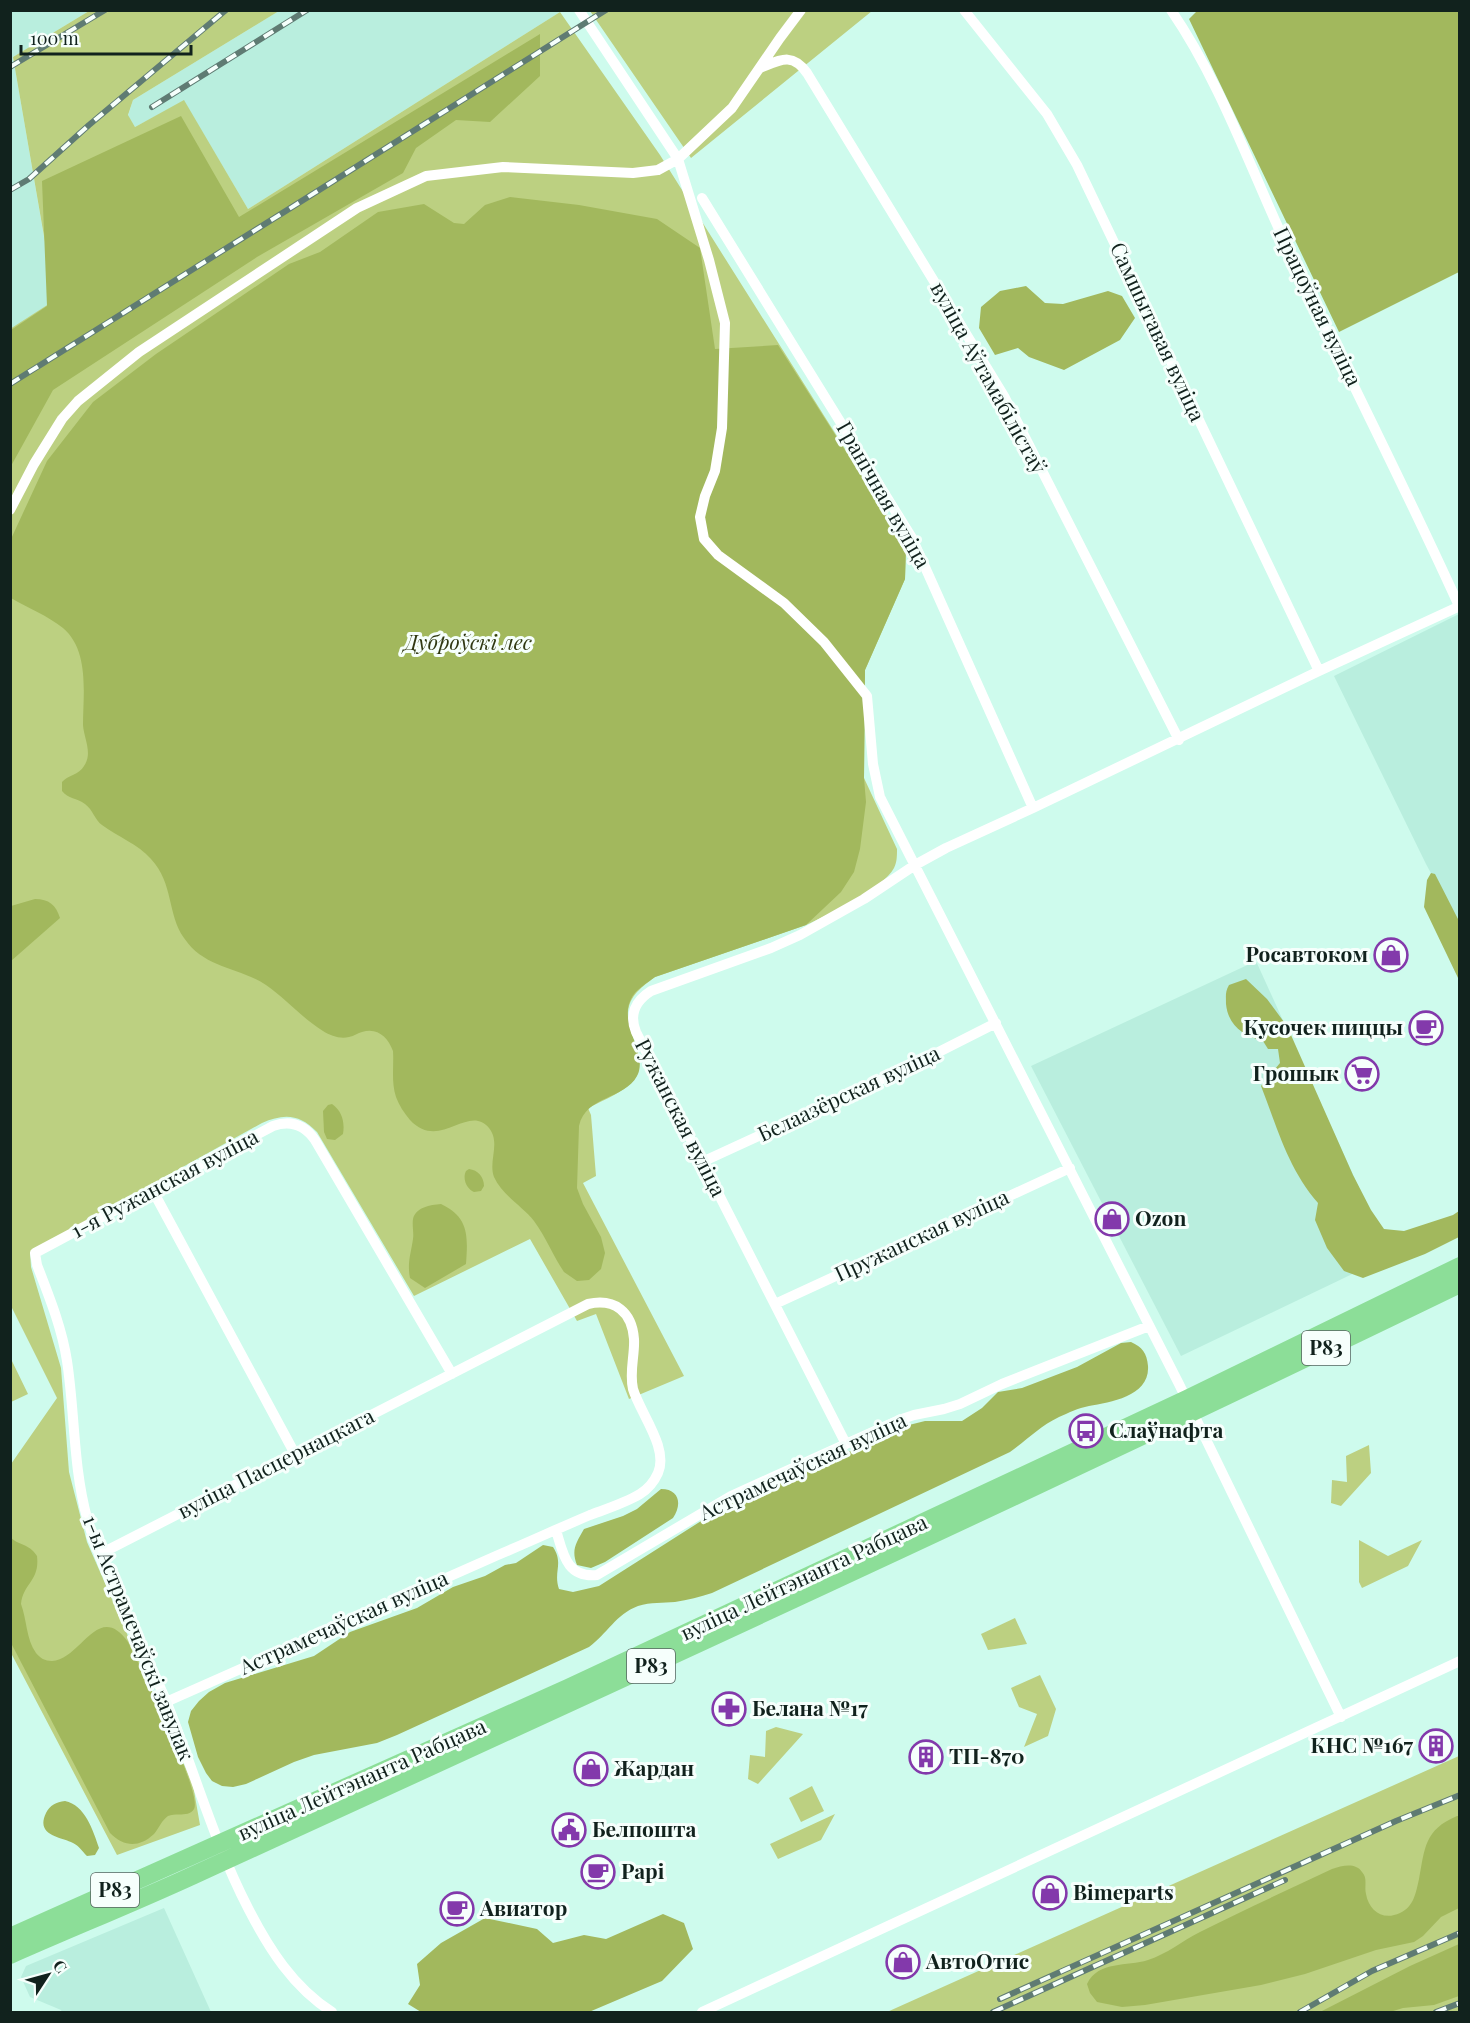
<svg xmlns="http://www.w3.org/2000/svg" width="1470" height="2023" font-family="'Playfair Display',serif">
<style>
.built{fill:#b9eede}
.green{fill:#bcd081}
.forest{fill:#a2b85d}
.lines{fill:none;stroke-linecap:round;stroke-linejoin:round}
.street{stroke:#fff;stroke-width:10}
.highway{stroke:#8cde98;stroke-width:18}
.rail-casing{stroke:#5f7b73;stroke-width:6}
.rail{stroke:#f6fffc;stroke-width:4;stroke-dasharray:11;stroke-linecap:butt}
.labels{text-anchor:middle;stroke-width:6;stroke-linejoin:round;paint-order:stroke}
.shield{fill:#f6fffc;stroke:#566460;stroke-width:1.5}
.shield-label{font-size:20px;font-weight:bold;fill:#11221d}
.street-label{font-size:21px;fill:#11221d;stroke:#f6fffc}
.park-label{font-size:21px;font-style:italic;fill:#303812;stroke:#f6fffc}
.poi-label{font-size:21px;font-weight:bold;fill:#11221d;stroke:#f6fffc;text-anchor:start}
</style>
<rect width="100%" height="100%" fill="#cefbed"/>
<path class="built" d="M559,10L560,12L248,209L184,101L135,127L128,116L133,100L279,11Z
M11,11H89L13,57L55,301L11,329Z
M1459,614V925L1426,864L1334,676Z
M1256,961L1390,1256L1181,1356L1031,1066Z
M164,1908L211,2012H62L61,2010L30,1997L21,1977L26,1966Z"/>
<path class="green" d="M89,11H279L133,100L128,115L135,127L184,100L248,209L560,12L660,155L906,546L905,579L865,670L864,778L897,849C897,856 897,862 894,868C883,889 828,915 806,925L655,977C634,992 623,1003 630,1030C632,1039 637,1048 638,1057C639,1063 640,1070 637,1075C631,1089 602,1101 588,1108L591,1115L596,1176L583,1183L684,1376L629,1399L596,1314L577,1321L530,1239L414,1296L317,1132C300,1114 284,1113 262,1123L30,1252L31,1267L61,1368L69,1472L87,1542L193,1785L200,1825L117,1855L11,1653V1464L57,1398L11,1306L10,329L55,300L13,57Z
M590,11H872L691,158Z
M11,1359L28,1394L11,1402H10Z
M1369,1445L1371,1473L1341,1506L1331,1503L1332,1480L1347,1482L1346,1456Z
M1359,1540L1388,1556L1422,1540L1408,1566L1362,1588L1359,1582Z
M1015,1618L1027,1644L988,1650L981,1634Z
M1040,1675L1056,1709L1048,1736L1024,1747L1037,1714L1019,1707L1011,1688Z
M776,1727L803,1734L758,1784L748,1779L750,1755L765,1757L766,1731Z
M1459,1756V2012H887Z
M812,1786L824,1811L801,1822L789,1798Z
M835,1814L821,1840L778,1859L770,1844Z"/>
<path class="forest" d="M1197,11H1459V272L1339,332L1189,19Z
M540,34V76L490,122L456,120L416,148L403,173L257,257L53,390L11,466V330L47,306L42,181L181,116L239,217Z
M510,197L579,205L657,219L700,248L715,349L778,345L906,546L905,579L865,670L864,778L866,802L860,849L854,872L841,892L806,925L655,977C647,983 635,990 631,999C618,1024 649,1054 637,1076C624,1100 586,1095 579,1126L577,1188L583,1204L601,1237L605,1253L601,1269L589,1280L577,1281L564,1272C553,1256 546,1237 534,1221C522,1206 502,1195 494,1177C488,1161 501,1143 489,1128C468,1103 440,1152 410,1120C404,1113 399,1105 396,1097C391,1082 394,1066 393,1051C388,1037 377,1027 362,1032C358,1033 354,1036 349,1037C340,1039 331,1036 323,1031C302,1018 286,999 266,985C237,966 205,969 184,938C167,914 174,884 151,859C138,844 118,837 102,825C95,820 93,810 85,804C77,798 68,799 62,791V782C68,775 79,775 84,766C93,753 84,739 83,725C83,695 90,651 63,628C48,616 28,608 11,598V539L47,461L93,402L156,354L289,264L320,252L378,212L424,204L454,223L464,224L485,205Z
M1026,286L1045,303L1063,304L1108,291L1122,296L1135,318L1120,340L1064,370L1029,357L1018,348L995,355L979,328L981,307L1000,291Z
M1431,873L1435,874L1459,921V980L1424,907L1427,880Z
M35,899C49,899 56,905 60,918L11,961V906Z
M1246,979L1267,999L1287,1026L1353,1175L1371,1210L1384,1229L1404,1231L1453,1215L1459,1211V1237L1425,1254L1363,1278L1344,1271L1327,1248L1315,1220L1318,1203C1288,1169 1277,1127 1261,1086L1280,1063L1278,1049H1268L1263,1041C1243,1036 1228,1025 1226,1004C1226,996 1225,992 1229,985Z
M332,1104C342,1111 345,1122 343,1134L335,1140L327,1139L324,1132L323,1111L328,1105Z
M469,1169C478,1170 484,1177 484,1186L481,1191L474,1192C467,1189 462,1179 466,1171Z
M441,1204C469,1217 468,1236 466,1264L425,1288L410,1278C407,1263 411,1253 413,1239C414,1233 412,1226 413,1219C416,1207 430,1205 441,1204Z
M1131,1342C1142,1347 1147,1353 1148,1366C1150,1396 1111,1402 1089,1406C1078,1408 1068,1413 1059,1417C1040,1426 1027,1440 1010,1452L712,1593C700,1597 688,1600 675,1602C663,1603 651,1602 638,1606C616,1614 607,1634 589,1647L397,1735L377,1743L314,1755L294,1762L246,1784L233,1787L222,1786L212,1781L206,1773L198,1757L188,1722L191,1711L199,1701L209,1692L225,1683L314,1656L350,1632L417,1608L453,1587L485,1576L505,1565L516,1563L543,1545L553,1547C564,1564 553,1571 559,1589L573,1592L599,1586L720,1509L909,1425L925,1421H962L982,1408L998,1392L1022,1388L1077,1367L1121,1343Z
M661,1489C680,1489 682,1505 673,1518L605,1562L591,1568L577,1565C571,1550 576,1543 584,1529L623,1516L637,1509Z
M10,1537C19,1546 29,1543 37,1556C40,1581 23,1583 21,1604C27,1620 26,1639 36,1653C40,1658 45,1661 52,1661C81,1660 98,1600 128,1642C139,1664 203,1794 194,1809C189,1818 176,1812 168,1816C162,1820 159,1828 154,1834C139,1848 124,1847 110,1833L11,1643Z
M65,1801C85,1805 93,1830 99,1848L95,1855L87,1856C82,1851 79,1846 73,1843C61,1837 35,1836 46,1813C50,1805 56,1802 65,1801Z
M1457,1816H1459V1908L1441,1917L1423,1936L1414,1942L1376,1950L1305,1974L1261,1985L1145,2005L1122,2007L1097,2002L1090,1993L1087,1984C1099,1960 1127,1967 1148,1960C1167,1954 1182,1941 1200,1932C1243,1910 1288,1890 1332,1869C1342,1866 1355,1862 1362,1872C1368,1878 1364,1887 1366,1894C1369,1911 1383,1921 1400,1913C1414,1907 1416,1892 1419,1879C1425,1848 1424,1830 1457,1816Z
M663,1914L684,1923L693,1949L662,1981L589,2012H421L408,2004L420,1985L417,1964L441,1943L485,1918L537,1929L553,1943L584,1935L606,1939Z
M1459,1944V1996L1434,2005L1403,2008L1390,2012H1320L1410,1966Z"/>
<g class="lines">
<path class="street" d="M579,10L678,159L709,260L725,323L722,428L715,471L705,496L700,517L704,539L718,555L784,603L824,642L867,696L873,764L880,797L1179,1384L1341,1717
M964,10L1047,114L1077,165L1319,671
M1171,10C1219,80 1248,162 1283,238C1340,361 1403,482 1459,606
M760,68C780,60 792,52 807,73L1004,396L1179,740
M702,198L912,538L1033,808
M10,510L34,464L62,419L78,401L139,352L357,208L426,176L503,167L633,173L658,170L678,159L732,108L780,38L801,10
M702,1162L915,1064L996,1023
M153,1191L295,1454
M775,1304L1070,1168
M846,1444L636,1032C629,1015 635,1001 651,991L771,948L800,935L864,899L915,865L946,848L1033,808L1319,671L1460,606
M556,1530C563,1553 566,1578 597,1575L731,1496L899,1420L914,1415L944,1409L960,1404L1002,1384L1149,1326
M100,1554L588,1304C615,1298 632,1312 634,1339C635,1355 629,1372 633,1389C640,1413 669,1448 658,1473C654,1482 648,1489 640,1494C625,1503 606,1509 590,1515C559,1528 529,1542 498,1555C388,1604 277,1653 166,1702
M332,2012C293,1987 269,1949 248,1908C214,1842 194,1770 166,1701C141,1640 105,1582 87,1518C73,1466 75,1413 67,1361C62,1328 49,1296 37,1265L35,1253L273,1126C290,1120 304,1124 315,1140L452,1374
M702,2012L1460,1661"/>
<path class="highway" d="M10,1937L568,1688L1187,1399L1460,1266
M10,1955C71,1928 133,1903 194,1875C618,1681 1041,1487 1460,1284"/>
<defs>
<path id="rail" d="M10,67L105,10
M152,107L307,10
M10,190L29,179L89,125L226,10
M10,384L606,10
M1000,1999L1396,1821L1460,1795
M993,2012L1285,1880
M1300,2012L1372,1971L1460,1933
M1436,2012L1460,2003"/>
</defs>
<use href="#rail" class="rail-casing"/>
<use href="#rail" class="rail"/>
</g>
<defs>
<symbol id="shop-ring" viewBox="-11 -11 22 22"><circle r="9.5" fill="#f6fffc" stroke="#8339ab" stroke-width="1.5"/><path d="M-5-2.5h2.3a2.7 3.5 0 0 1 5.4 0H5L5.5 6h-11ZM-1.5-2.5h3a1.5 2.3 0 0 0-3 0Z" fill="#8339ab"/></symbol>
<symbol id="cafe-ring" viewBox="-11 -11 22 22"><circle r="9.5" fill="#f6fffc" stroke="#8339ab" stroke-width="1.5"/><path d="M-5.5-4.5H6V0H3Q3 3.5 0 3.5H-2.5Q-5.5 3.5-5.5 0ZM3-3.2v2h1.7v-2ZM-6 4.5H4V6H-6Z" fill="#8339ab"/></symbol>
<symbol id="supermarket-ring" viewBox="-11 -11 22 22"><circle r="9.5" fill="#f6fffc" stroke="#8339ab" stroke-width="1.5"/><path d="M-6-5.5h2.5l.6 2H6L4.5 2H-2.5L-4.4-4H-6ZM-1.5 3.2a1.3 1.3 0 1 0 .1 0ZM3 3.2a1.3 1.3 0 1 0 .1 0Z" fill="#8339ab"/></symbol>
<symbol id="bus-ring" viewBox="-11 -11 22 22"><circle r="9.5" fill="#f6fffc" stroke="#8339ab" stroke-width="1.5"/><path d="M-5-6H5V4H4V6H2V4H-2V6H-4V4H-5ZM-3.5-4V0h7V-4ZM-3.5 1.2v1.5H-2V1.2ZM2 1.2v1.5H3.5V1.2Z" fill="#8339ab"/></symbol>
<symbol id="pharmacy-ring" viewBox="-11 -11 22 22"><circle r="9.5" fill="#f6fffc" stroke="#8339ab" stroke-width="1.5"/><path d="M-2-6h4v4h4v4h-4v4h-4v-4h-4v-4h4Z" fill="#8339ab"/></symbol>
<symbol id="building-ring" viewBox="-11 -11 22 22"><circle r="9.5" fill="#f6fffc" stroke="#8339ab" stroke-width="1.5"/><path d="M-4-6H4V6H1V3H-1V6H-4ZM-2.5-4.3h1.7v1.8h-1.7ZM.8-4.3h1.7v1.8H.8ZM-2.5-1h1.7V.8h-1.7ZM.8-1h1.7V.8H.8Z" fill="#8339ab"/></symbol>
<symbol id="civic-ring" viewBox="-11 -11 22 22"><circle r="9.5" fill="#f6fffc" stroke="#8339ab" stroke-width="1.5"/><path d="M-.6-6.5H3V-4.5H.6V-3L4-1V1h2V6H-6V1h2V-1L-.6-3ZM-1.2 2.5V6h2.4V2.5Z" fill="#8339ab"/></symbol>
</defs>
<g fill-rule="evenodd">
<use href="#shop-ring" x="1372" y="936" width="38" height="38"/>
<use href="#cafe-ring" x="1407" y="1009" width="38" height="38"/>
<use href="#supermarket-ring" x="1343" y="1055" width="38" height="38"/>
<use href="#shop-ring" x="1093" y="1200" width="38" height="38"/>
<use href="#bus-ring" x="1067" y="1412" width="38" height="38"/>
<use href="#pharmacy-ring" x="710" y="1690" width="38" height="38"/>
<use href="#building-ring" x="1417" y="1727" width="38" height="38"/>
<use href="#building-ring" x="907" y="1738" width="38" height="38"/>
<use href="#shop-ring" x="572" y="1750" width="38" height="38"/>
<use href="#civic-ring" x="550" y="1811" width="38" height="38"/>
<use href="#cafe-ring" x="579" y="1853" width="38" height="38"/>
<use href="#shop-ring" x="1031" y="1874" width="38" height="38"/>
<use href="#cafe-ring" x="438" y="1890" width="38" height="38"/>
<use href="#shop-ring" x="884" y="1943" width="38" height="38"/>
</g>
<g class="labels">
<g class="shield">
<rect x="1302" y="1331" width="48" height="34" rx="4.5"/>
<rect x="627" y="1649" width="48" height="34" rx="4.5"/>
<rect x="91" y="1873" width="48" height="34" rx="4.5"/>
</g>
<g class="shield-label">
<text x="1326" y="1355">Р83</text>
<text x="651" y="1673">Р83</text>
<text x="115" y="1897">Р83</text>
</g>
<g class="street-label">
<text transform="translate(1317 307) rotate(64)" y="7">Працоўная вуліца</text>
<text transform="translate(1157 332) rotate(65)" y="7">Самшытавая вуліца</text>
<text transform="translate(988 378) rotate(61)" y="7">вуліца Аўтамабілістаў</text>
<text transform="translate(883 495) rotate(60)" y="7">Гранічная вуліца</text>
<text transform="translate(849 1094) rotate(-25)" y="7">Белаазёрская вуліца</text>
<text transform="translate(680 1118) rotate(63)" y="7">Ружанская вуліца</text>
<text transform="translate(165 1184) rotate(-28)" y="7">1-я Ружанская вуліца</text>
<text transform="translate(922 1236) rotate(-25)" y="7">Пружанская вуліца</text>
<text transform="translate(276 1464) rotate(-27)" y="7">вуліца Пасцернацкага</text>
<text transform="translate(803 1467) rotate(-25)" y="7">Астрамечаўская вуліца</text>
<text transform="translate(804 1578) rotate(-25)" y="7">вуліца Лейтэнанта Рабцава</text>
<text transform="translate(344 1623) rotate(-24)" y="7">Астрамечаўская вуліца</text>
<text transform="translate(138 1638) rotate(68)" y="7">1-ы Астрамечаўскі завулак</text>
<text transform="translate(362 1780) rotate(-24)" y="7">вуліца Лейтэнанта Рабцава</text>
</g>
<g class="park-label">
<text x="468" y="650">Дуброўскі лес</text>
</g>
<g class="poi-label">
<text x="1368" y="962" text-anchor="end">Росавтоком</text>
<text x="1403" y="1035" text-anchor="end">Кусочек пиццы</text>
<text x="1339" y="1081" text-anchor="end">Грошык</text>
<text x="1135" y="1226">Ozon</text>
<text x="1109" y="1438">Слаўнафта</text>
<text x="752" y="1716">Белана №17</text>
<text x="1413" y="1753" text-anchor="end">КНС №167</text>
<text x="949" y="1764">ТП-870</text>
<text x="614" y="1776">Жардан</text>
<text x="592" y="1837">Белпошта</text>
<text x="621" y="1879">Papi</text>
<text x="1073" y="1900">Bimeparts</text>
<text x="480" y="1916">Авиатор</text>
<text x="926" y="1969">АвтоОтис</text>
</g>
</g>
<rect width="1470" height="2023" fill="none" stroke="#11221d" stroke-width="24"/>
<g transform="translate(48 1975) rotate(54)" stroke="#f6fffc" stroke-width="4.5" paint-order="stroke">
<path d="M0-4.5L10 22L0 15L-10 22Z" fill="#11221d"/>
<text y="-9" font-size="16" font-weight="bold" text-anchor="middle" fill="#11221d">С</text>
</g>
<path d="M21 45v9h170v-9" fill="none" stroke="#11221d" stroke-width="3"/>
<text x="30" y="45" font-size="18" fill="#11221d" stroke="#f6fffc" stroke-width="4.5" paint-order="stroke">100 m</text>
</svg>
